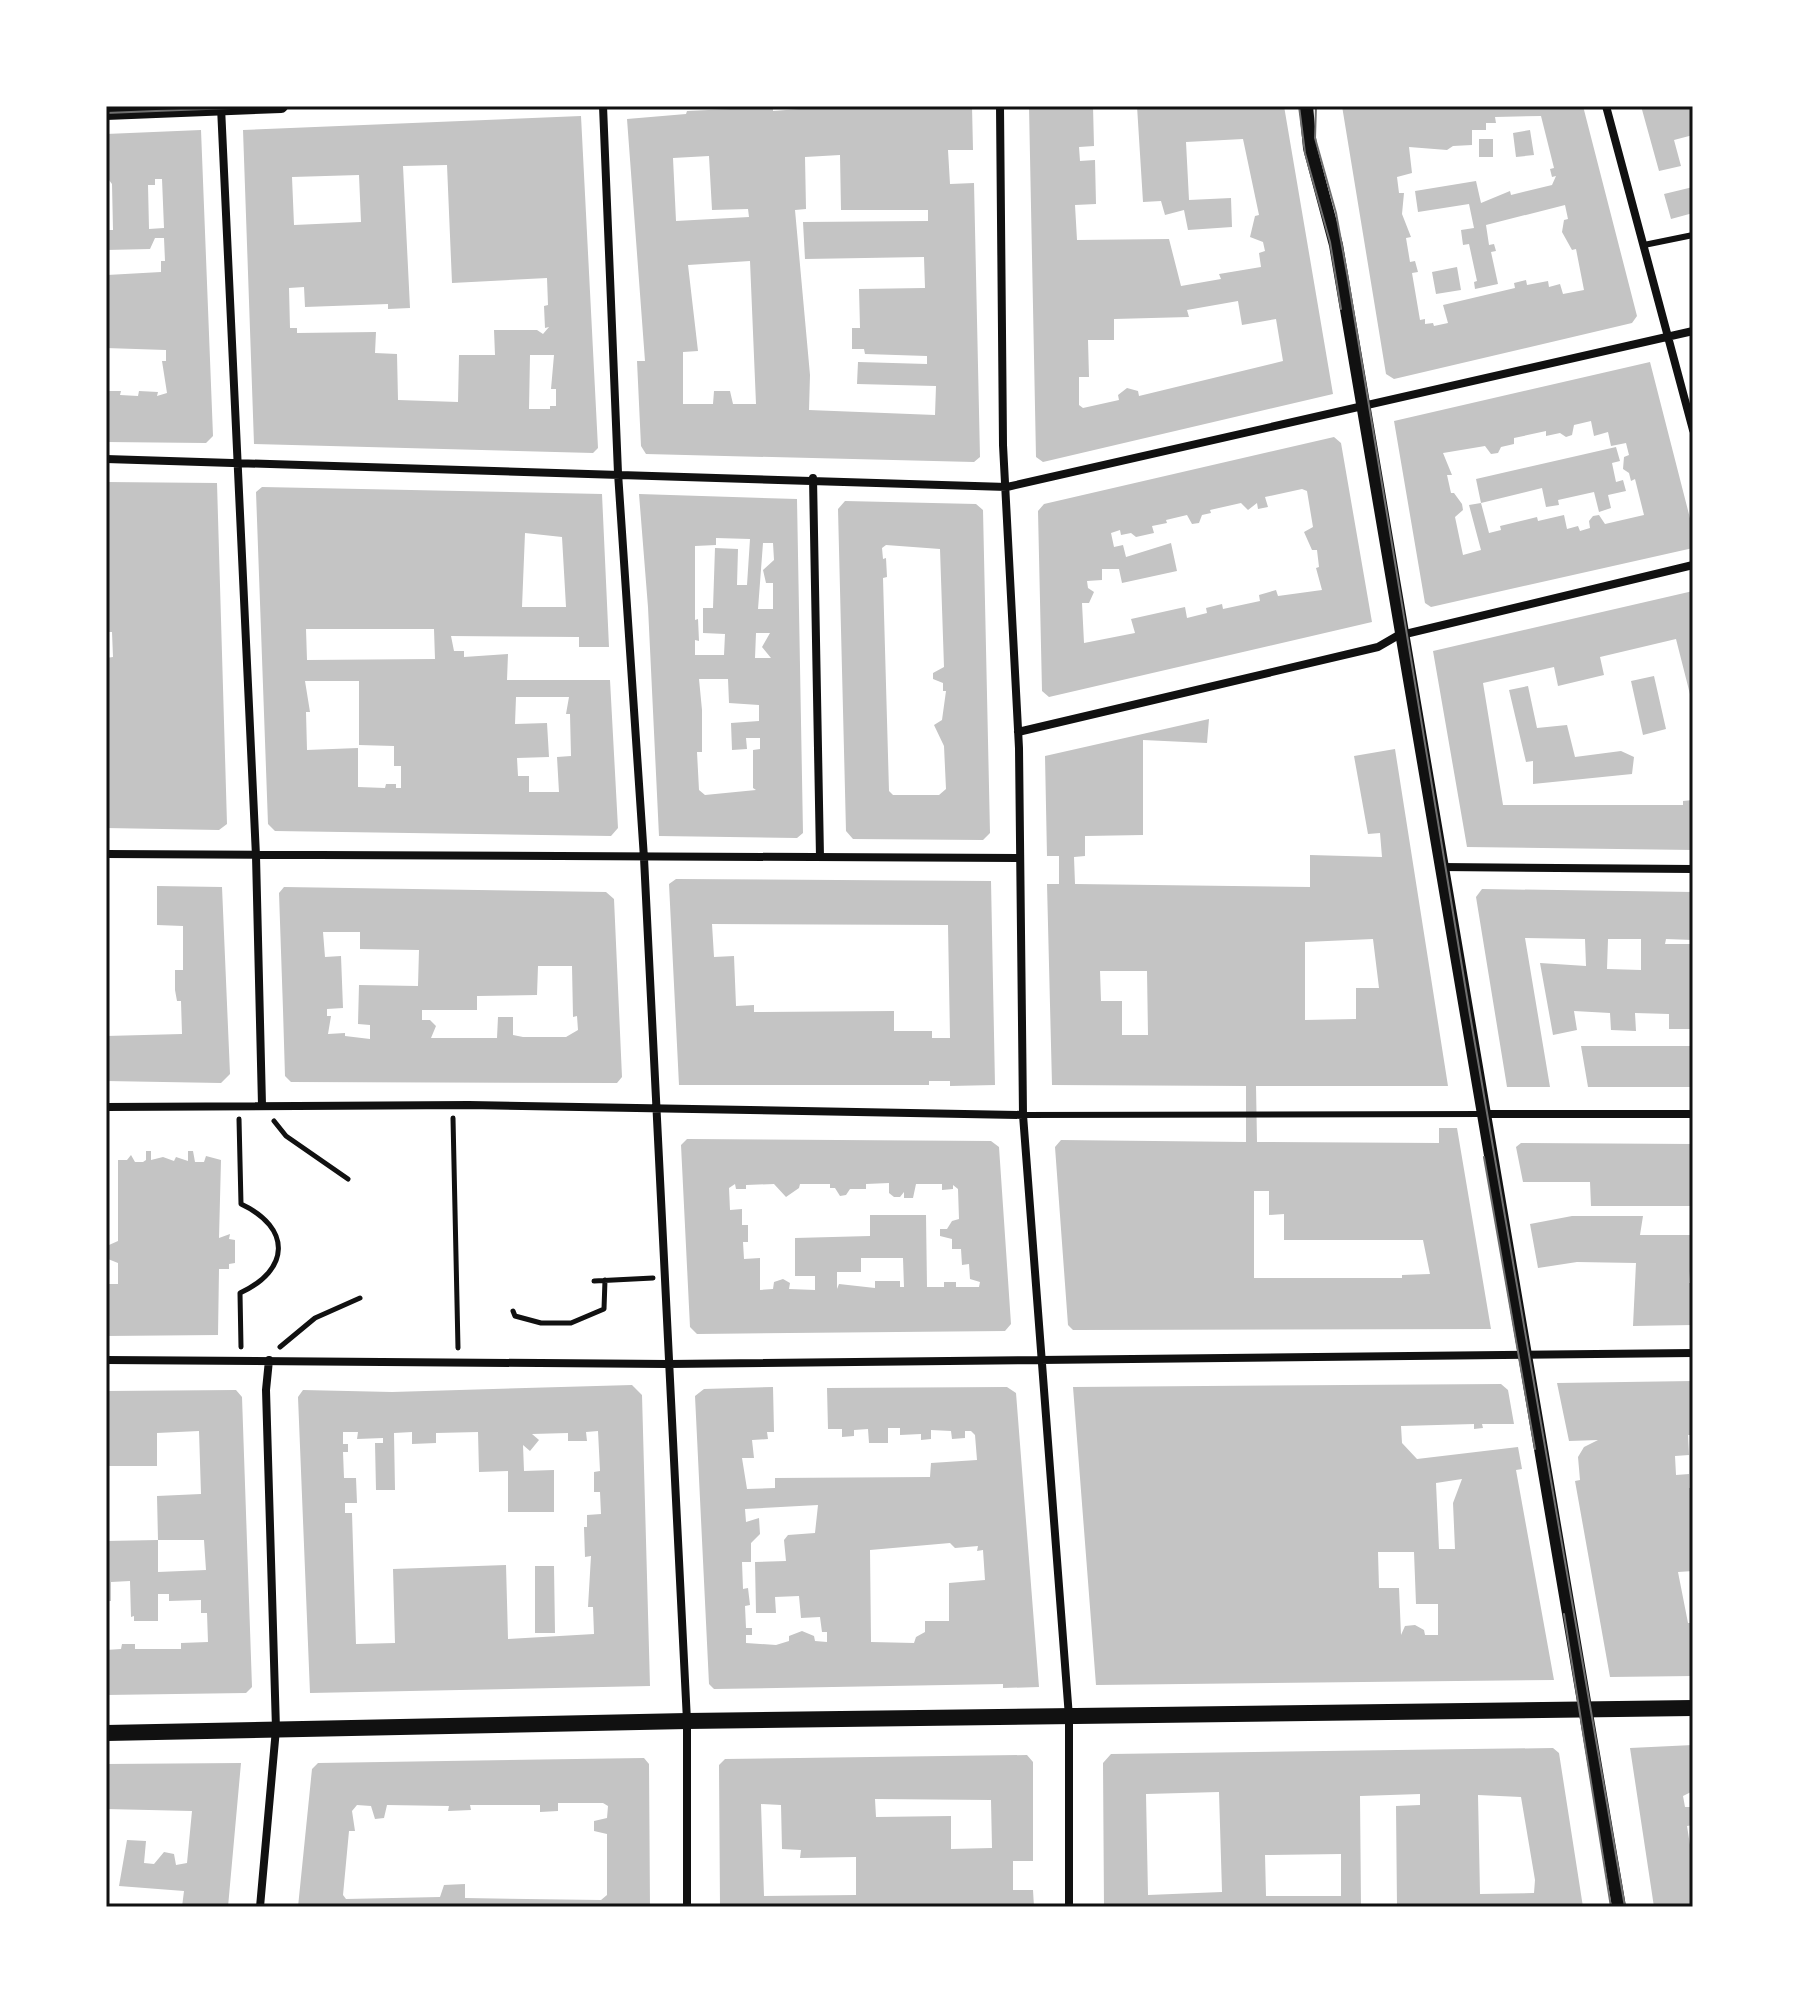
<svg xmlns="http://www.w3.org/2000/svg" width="1799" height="2013" font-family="Commissioner,sans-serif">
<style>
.building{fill:#c4c4c4;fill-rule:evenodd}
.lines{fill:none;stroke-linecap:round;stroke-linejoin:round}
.path{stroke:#111;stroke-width:5}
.service{stroke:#111;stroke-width:6}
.minor{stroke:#111;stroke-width:8}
.tertiary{stroke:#111;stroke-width:14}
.secondary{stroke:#111;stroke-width:16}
.tram{stroke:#707070;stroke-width:2}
.neatline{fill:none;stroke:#111;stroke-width:3}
</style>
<rect width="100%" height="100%" fill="#fff"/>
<path class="building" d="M838,106H972L973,150H948L950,184L974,183L980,457L974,462L646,454L641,446L637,361H645L627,119L686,114L687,111L773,107V111ZM840,155L841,210H928V221L803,222L805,259L924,257L925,288L859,289L860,328H852V349H864L865,354L927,356V364L858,362L857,384L936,386L935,415L809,410L810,375L795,210L806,209L805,157ZM709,156L712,210L748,209L749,217L676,221L673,158ZM750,261L756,404H733L730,391H714L713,404H683V352L698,351L688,265Z
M1029,106H1093L1094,146L1079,147L1080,161L1095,160L1096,204L1075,205L1077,240L1169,239L1181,286L1221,279L1219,274L1261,267L1259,253L1265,251L1263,242L1250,237L1255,216L1259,215L1243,139L1186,142L1189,200L1231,198L1232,227L1188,230L1184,210L1165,215L1161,201L1143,202L1137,106H1284L1333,394L1043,462L1036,457ZM1238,301L1242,325L1276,319L1283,361L1139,396L1138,391L1127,388L1118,395L1119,400L1083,408L1079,405V377H1089L1088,340H1114V319L1189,317L1187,310Z
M1342,106H1583L1637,316L1632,323L1394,379L1386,374ZM1541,116L1554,168L1550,169L1552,177L1556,176L1552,185L1511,195L1510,191L1481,203L1476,181L1415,191L1418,212L1469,204L1474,228L1461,230L1463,245L1469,244L1477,281L1474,282L1475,289L1498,284L1491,252L1496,251L1494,244L1489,245L1486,225L1565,205L1568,219L1564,220L1562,232L1572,250L1576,249L1584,290L1563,294L1560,284L1549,287L1548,281L1527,285L1526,280L1514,283L1515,288L1443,305L1448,323L1434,326L1433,323L1425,324V319L1420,320L1412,273L1418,272L1415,261L1410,262L1406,238L1411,237L1402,214L1404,193H1399L1397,177L1412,173L1409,147L1447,150L1453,146L1472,145V130H1486V123H1496L1495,117Z
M1641,106H1693V135L1674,140L1681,166L1659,171Z
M581,116L598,448L593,453L254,444L243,130ZM447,165L452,283L547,278L548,305L544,306L545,328L549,327L543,334L537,330H494L495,355H459L458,402L398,400L397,354L375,353L376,332L297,333V328H290L289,288L304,287L305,307L388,304V309L410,308L403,166ZM359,175L361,222L294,225L292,177ZM530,355H554L551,389H556V406H550V409H529Z
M201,130L213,436L206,443L106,442V391H121L120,395L138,396L139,391L158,392L157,396L167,393L162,361H166V350L106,348L107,275L161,272V261H165L164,238H155L150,249L106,250V230H113L112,184L106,176V134ZM155,179H162L164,228L149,229L148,185H155Z
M1530,130L1534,155L1516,157L1513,133Z
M1479,139H1493V157H1479Z
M1693,187V213L1671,219L1664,194Z
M1457,267L1461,290L1436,294L1432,272Z
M1650,362L1693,530V548L1431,607L1425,603L1394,421ZM1591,421L1594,436L1608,432L1611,446L1626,443L1629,455L1624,457L1623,469L1629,473L1631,481L1635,479L1644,515L1605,524L1599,515L1593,516L1589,521L1590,528L1580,531L1578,526L1567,529L1564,515L1538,521L1537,517L1500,526L1501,530L1489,533L1481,503L1469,505L1481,550L1463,555L1455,517L1463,510L1462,504L1454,493H1451L1447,475H1452L1443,453L1485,446L1491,454L1498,453L1501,447L1514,444V438L1546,431V436L1560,433L1566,437L1572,435L1574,425Z
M1334,437L1341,443L1372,622L1049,697L1042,691L1038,511L1044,504ZM1302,489L1307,491L1313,527L1304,532L1312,550H1317L1319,567L1316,568L1322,590L1278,596L1276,590L1259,595L1260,601L1223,609L1222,604L1206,608L1207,613L1187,618L1185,607L1131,619L1135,633L1084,643L1082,603H1089L1094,592L1088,588L1087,581L1102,580V569H1119L1122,583L1177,571L1171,543L1126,557L1123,545L1114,547L1111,533L1120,530L1121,535L1131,533L1136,537L1154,533L1152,526L1167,523L1166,520L1187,515L1192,524L1199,523L1202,515L1211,513L1210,510L1241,503L1248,510L1257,503L1258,509L1268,507L1265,497Z
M1616,447L1620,461L1612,463L1616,482L1623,480L1626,491L1608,495L1611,508L1599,512L1594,492L1558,500L1559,505L1546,507L1542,488L1481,503L1476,479Z
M106,482L217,483L227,824L219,830L106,828V658L113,657L112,632H106Z
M262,487L602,494L609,647H579V637L451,636L454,651H464V657L508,654L507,680H610L618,828L611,836L275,831L268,824L256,492ZM525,533L562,537L566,607H522ZM306,629H434L435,659L307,660ZM305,681H359V745L394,746V766H401V788H396V784H386L385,788L358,787V748L307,750L306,712H310ZM516,697H569L566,714H570L571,756L557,757L559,792H529V776H518L517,758L549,757L547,723L515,724Z
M639,494L797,499L803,833L797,838L659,836L648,607ZM716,538L750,539L747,585H737L738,549L715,548L713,608H703V633L725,634L724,655H695V640L699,641L698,619L695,620V546L716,545ZM763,543H773L774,560L763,570L766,583H773V609H758ZM756,633H770L762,647L771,658H755ZM699,679H728L729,703L759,705V721L731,723L732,750L747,749L746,738H760V749L753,750V788L756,790L705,795L699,790L697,752H702V710Z
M845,501L976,504L983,510L990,833L983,840L853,839L846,831L838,509ZM886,545L940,549L944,667L933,673V679L943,683V691H946L942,720L934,725L944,746L946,789L939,795H893L889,791L883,578L887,577L886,558L883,559L882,548Z
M1693,591V706L1676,639L1600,657L1604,675L1558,686L1554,667L1483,683L1503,805H1683V801L1693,800V850L1467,847L1433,651Z
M1654,676L1666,729L1643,735L1631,681Z
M1528,686L1537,728L1567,725L1575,757L1621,751L1634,757L1632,774L1533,784V761L1526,762L1509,690Z
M1209,719L1207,743L1143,740V835L1085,836V856L1074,857L1075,884L1310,887V855L1382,857L1380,833L1368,834L1354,756L1395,749L1448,1086H1256L1257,1142L1439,1143V1128H1457L1491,1329L1073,1330L1068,1325L1055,1147L1061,1140L1246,1142V1086L1052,1085L1047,884H1059V856H1047L1045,756ZM1373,939L1379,988H1356V1019L1305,1020V942ZM1100,971H1147L1148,1035H1122V1001H1101ZM1254,1191H1269V1215L1284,1214V1240H1423L1430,1274L1402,1275V1278H1254Z
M676,879L991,881L995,1085L950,1086V1081H929V1085H679L669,884ZM712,924L948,925L950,1038H932V1031H894V1011L754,1012V1005L736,1006L734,956L714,957Z
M157,886L222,887L230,1074L221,1083L106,1081V1036L182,1034L181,1001H177L175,990V970H183V926L157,925Z
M284,887L606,892L614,899L622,1077L617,1083L291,1082L285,1076L283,1010L279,893ZM323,932H360V949L419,950L418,986L359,985L358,1024L370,1025V1039L345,1036V1033L328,1034L331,1016H327V1009L343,1008L341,956L325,957ZM538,966H572L573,1017L577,1016L578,1030L566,1037H523L513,1035V1017H498L497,1038H431L436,1026L430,1020H422V1010H477V996L537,995Z
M1482,889L1693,892V940L1666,939L1665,944H1690L1693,1029H1669V1014L1635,1013L1636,1031L1611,1030L1610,1013L1574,1011L1577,1030L1553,1035L1540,963L1586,966L1585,939L1525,938L1550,1087H1507L1476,897ZM1608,939H1641V970L1607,969Z
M1581,1046H1693V1087H1588Z
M687,1139L991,1141L999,1147L1011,1324L1005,1331L697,1334L690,1327L681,1145ZM889,1183V1193L894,1197H900L904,1192V1198H913L916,1184H942V1190L953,1189V1185L958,1189L959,1219L952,1221L947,1229H940V1236L952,1239V1249H961L962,1265L969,1264L970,1279L980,1282L979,1287H956V1282H944V1287H927L926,1215H870V1236L795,1238V1276H815V1290L789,1289L790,1283L783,1279L774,1282L773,1289L760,1290V1258L744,1259L743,1242H748V1225H742V1209L730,1210L729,1188L735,1184L736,1189H746V1185L774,1184L786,1197L799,1188L800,1184H830V1188H835L840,1196L846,1195L850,1189H866V1184ZM861,1258H903L904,1287H900V1281H875V1288L839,1284L837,1289V1272H861Z
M1521,1143L1693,1144V1206H1591L1590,1182H1523L1516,1147Z
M146,1151H151V1160L163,1157L174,1161L176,1157L188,1161V1151H193L195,1162H204L206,1156L221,1160L219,1238L230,1234L229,1239L235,1240V1263L229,1264V1269H219L218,1335L106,1336V1284H118V1263L108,1259L106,1252L109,1245L118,1241V1160H127L131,1155L135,1162H143L146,1160Z
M1572,1216H1643L1640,1235H1693L1689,1283H1693V1325L1633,1326L1636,1263L1577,1262L1538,1268L1530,1224Z
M1693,1381V1435H1688L1689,1455L1675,1456L1676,1475L1689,1474V1488H1693V1571L1678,1572L1688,1623H1693V1676L1610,1677L1575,1481L1580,1480L1578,1457L1584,1447L1598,1440L1569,1441L1557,1383Z
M1501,1384L1508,1390L1514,1424H1482L1483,1428L1474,1429V1424L1401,1426L1402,1443L1417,1459L1518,1447L1522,1469L1516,1470L1554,1680L1096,1685L1073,1387ZM1462,1479L1453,1503L1455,1549H1439L1436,1483ZM1378,1552H1414L1416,1604H1438V1635H1425L1424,1630L1415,1625L1405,1626L1401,1635L1399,1588H1379Z
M632,1385L642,1395L650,1686L310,1693L298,1397L303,1390L392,1392ZM598,1431L600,1471L594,1472V1492H600L601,1514L587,1515V1527H584L585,1557L591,1556L588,1607H593L594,1634L508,1639L506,1565L393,1569L395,1643L356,1644L352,1513H345V1503H357L356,1478H344L343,1452H348V1444H343V1432H358L357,1439L383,1438V1443H375L376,1490H395L394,1433L412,1432V1444L436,1443V1433L478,1432L479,1472L508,1471V1512H554V1470L524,1471L523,1445L530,1451L539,1440L532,1434L568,1433V1441H587L586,1432Z
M773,1387L774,1432H767L768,1439L752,1440L754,1458H742L747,1489L775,1488V1478L930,1477L931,1463L977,1460L975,1435L971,1431H965V1438L952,1439L951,1431L931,1430V1439L921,1440V1434L900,1435V1428H888V1443H869L868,1429L854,1430V1436L842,1437V1429H828L827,1388L1007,1387L1016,1393L1039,1687L1003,1688V1684L714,1689L709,1684L695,1396L704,1389ZM818,1505L815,1533L788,1535L784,1540L786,1561L755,1562L756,1613H776L775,1597L799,1596L801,1618L820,1617L822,1632H827V1642L815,1641L814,1636L802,1631L789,1636V1641L776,1645L746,1643V1635H752V1628H746L745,1606L750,1605L748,1588L743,1589L742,1562H751V1543L760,1534L759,1518L746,1522L745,1509ZM950,1543L955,1548L978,1546L977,1551L983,1550L985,1580L949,1583V1621H925V1632L916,1637L914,1643L871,1642L870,1550Z
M236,1390L242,1397L252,1687L246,1693L106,1695V1650L121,1649L122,1644H135V1649H181V1643L208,1642L207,1613H201V1600L169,1601V1594H158V1621H134V1616L131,1617L130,1581L111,1582V1601H106V1541L158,1540L157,1496L201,1494L199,1431L157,1433V1466H106V1391ZM158,1540H204L206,1570L158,1572Z
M535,1566H554L555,1633H535Z
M1693,1745V1791L1683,1796L1685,1807H1693V1825L1687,1826L1690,1845L1693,1844V1907H1654L1630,1748Z
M1553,1748L1559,1753L1583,1907H1397L1396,1806L1420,1805V1794L1360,1796L1361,1907H1104L1103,1763L1111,1754ZM1219,1792L1222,1892L1148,1895L1146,1794ZM1478,1795L1521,1797L1535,1880L1534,1893L1480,1894ZM1341,1854V1896H1266L1265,1855Z
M1027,1755L1033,1762V1861H1013V1890H1033L1034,1907H720L719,1765L725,1759ZM875,1799L991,1800L992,1848L951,1849V1816L876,1817ZM761,1804L781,1805L782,1849L801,1850L800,1858L856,1857V1895L764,1896Z
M644,1758L649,1764L650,1907H298L312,1769L318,1763ZM558,1803H603L608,1806L607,1818L594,1821V1831L607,1834V1895L601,1900L465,1898V1884L444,1885L440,1897L346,1899L343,1895L349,1831H355L352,1811L357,1805L371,1806L375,1819L384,1818L387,1805L449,1806L448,1811L471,1810L470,1805H540V1812L558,1811Z
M241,1763L228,1907H182L184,1891L119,1886L127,1840L146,1841L144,1863L154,1864L164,1852L174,1854L176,1865L187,1863L192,1811L106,1809V1764Z"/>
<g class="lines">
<path class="path" d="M453,1118L458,1348
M239,1119L241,1204C292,1228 290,1270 240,1293L241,1347
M274,1121L286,1136L348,1179
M594,1281L653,1278
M513,1311L515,1316L541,1323H571L604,1309L605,1280
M280,1347L315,1318L360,1298"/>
<path class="service" d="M1644,245L1693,235
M1023,1115L1483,1114"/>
<path class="minor" d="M603,106L618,473L644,858L687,1721V1907
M1000,106L1003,445L1019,748L1023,1115L1069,1717V1907
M1606,106L1693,430
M221,107L256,856L262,1105
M106,459L1007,487L1693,331
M813,478L820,857
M1018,732L1378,647L1397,636L1693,565
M106,854L1020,858
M1441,867L1693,869
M106,1107L469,1105L1023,1115
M1483,1114H1693
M106,1360L668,1364L1693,1353
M260,1907L276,1729L266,1390L269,1360"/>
<path class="tertiary" d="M1306,106L1310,148L1336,245L1619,1907
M106,113L281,106"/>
<path class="secondary" d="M106,1733L687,1721L1693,1708"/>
<path class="tram" d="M1299,106L1305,153L1330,242L1341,309
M1316,106L1315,138L1336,213L1348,279L1470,1015L1625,1907
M106,113L281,106
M1484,1157L1535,1449
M1564,1614L1611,1907"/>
</g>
<rect width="1799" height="2013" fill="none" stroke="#ffffff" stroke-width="216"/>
<rect x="108" y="108" width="1583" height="1797" class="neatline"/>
</svg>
